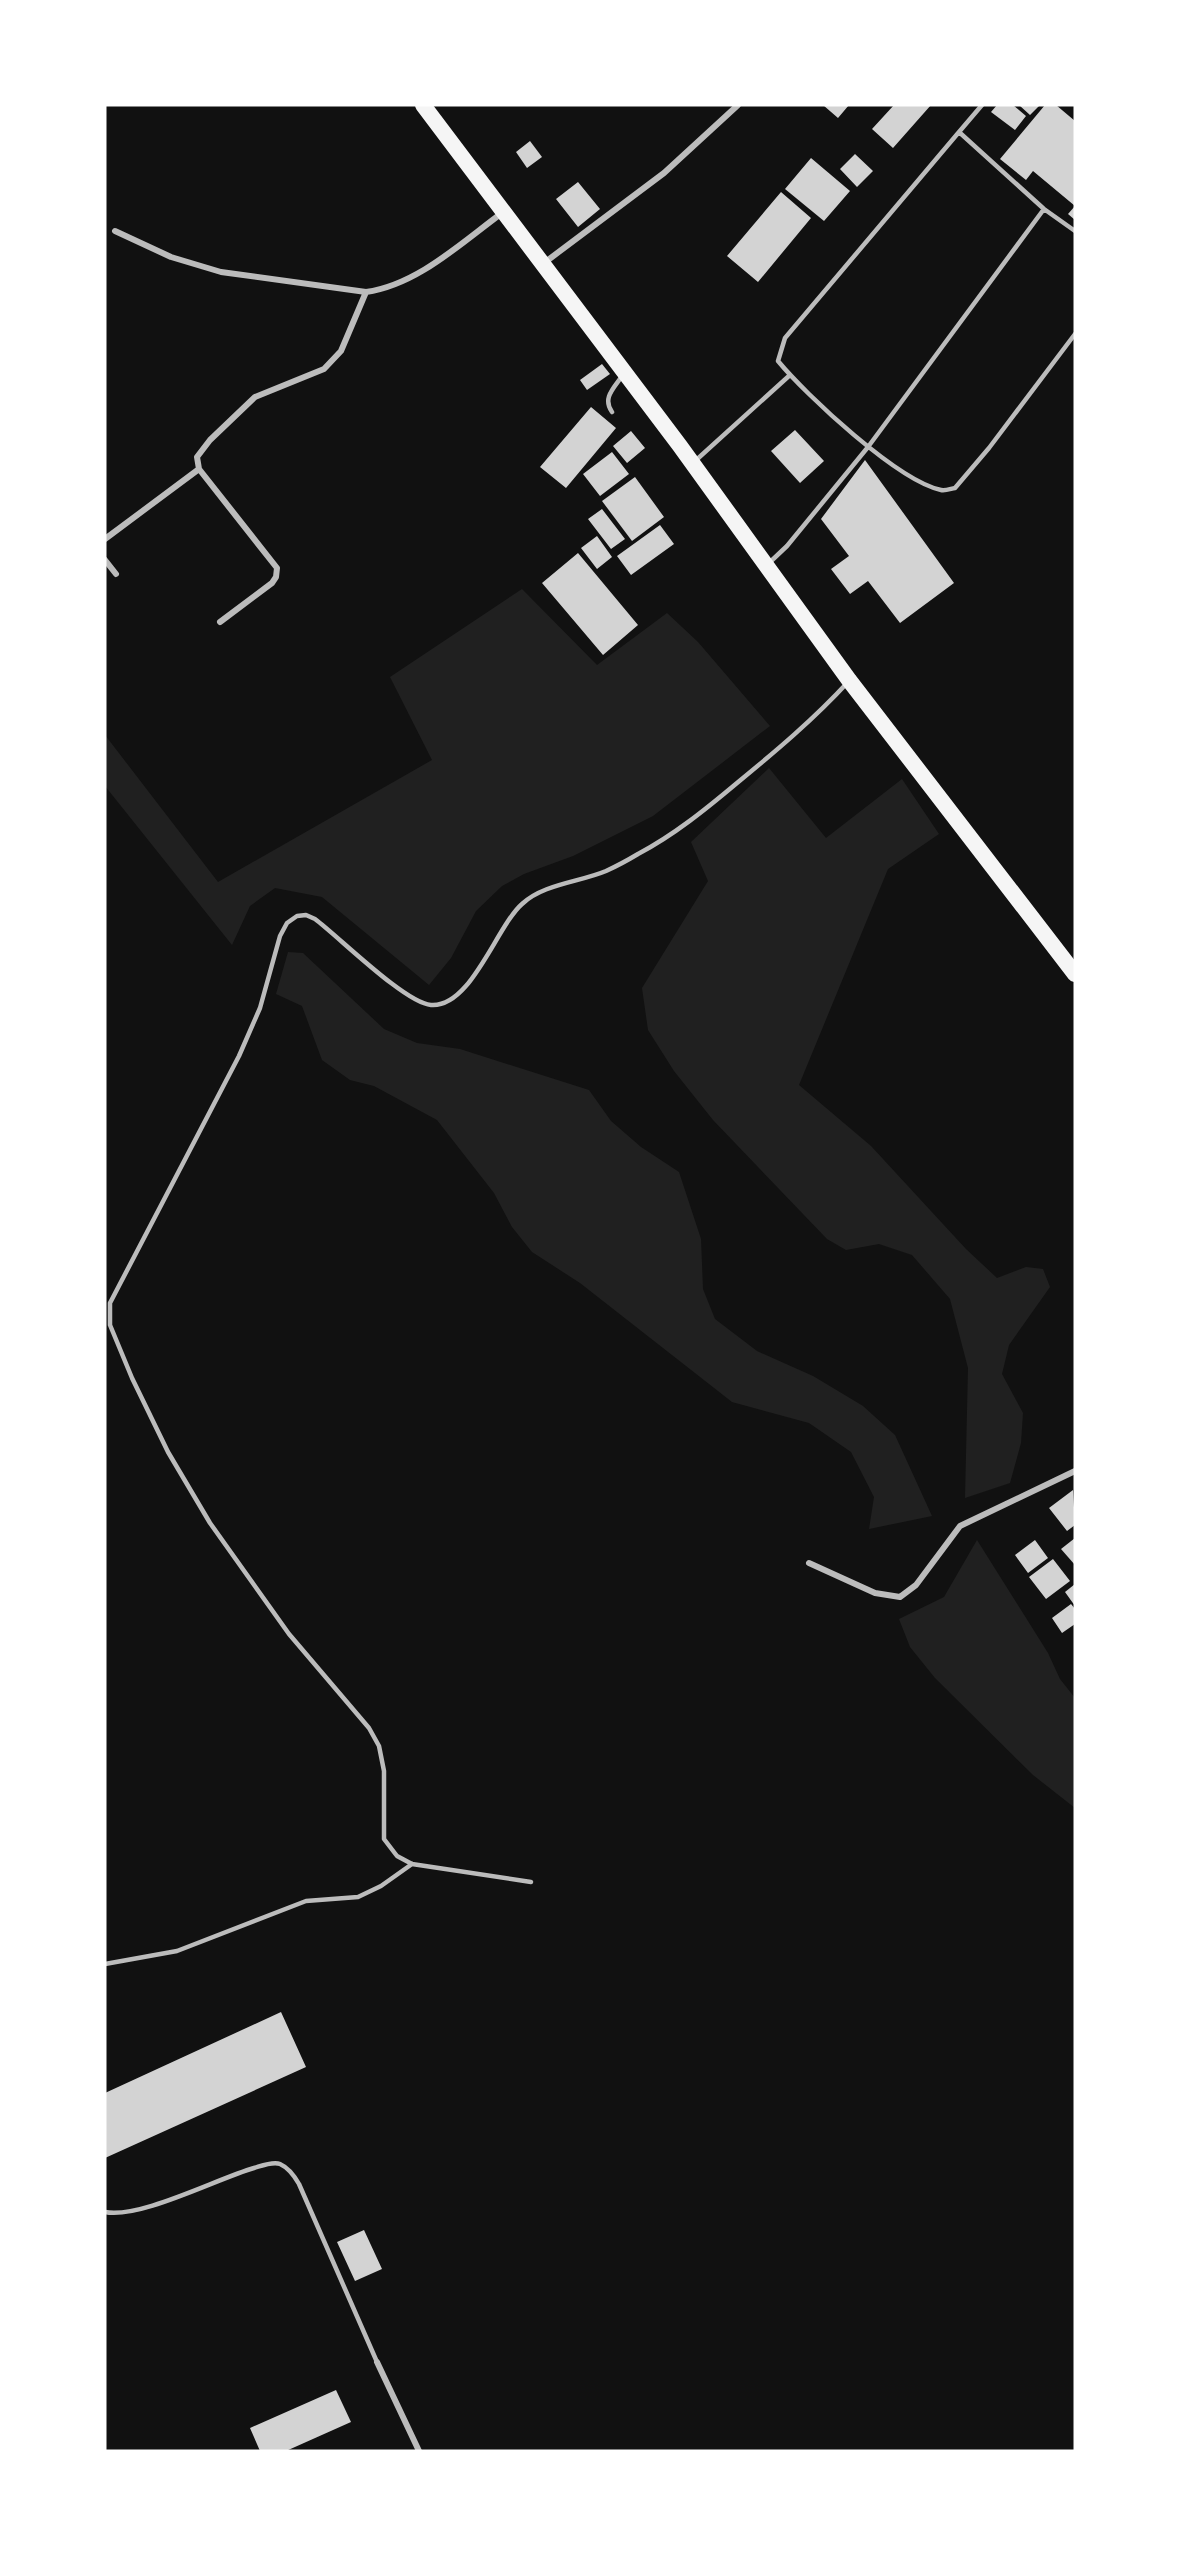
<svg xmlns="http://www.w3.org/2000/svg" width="1180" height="2556" font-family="'IBM Plex Serif',serif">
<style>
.green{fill:#202020}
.building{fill:#d3d3d3}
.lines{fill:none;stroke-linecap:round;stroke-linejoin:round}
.service{stroke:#bcbcbc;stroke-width:4.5}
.minor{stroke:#bcbcbc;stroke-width:6}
.trunk{stroke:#f5f5f5;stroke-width:16}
</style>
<rect width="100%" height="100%" fill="#111"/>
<path class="green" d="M522,589L597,665L667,613L698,642L770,726L653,816L573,856L524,874L502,886L476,911L451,958L429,985L322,897L275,888L250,906L232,945L105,786V735L218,882L432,760L390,677Z
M769,768L826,838L902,779L939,834L888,869L799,1085L871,1146L966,1249L997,1278L1026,1267L1043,1269L1050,1287L1009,1345L1002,1374L1023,1413L1021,1443L1010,1483L965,1498L968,1368L950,1299L912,1255L879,1244L846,1250L827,1239L713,1120L674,1071L648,1030L642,988L708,881L691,842Z
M288,952L303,953L384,1029L417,1043L460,1049L589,1090L611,1121L641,1147L679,1172L701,1239L703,1289L715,1319L757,1351L813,1376L863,1406L895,1435L932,1516L869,1529L874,1497L851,1452L809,1423L732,1402L580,1283L532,1252L512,1227L494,1193L437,1120L374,1086L350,1080L322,1060L302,1006L276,994Z
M977,1540L1048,1653L1060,1679L1075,1698V1808L1033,1775L935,1678L910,1647L899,1619L944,1597Z"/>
<path class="building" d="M823,105H849L838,118Z
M894,105H931L893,148L872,129Z
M997,105H1013L1026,116L1015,130L991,112Z
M1019,105H1040L1030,115Z
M1045,105H1056L1075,121V220L1068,214L1075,206L1033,171L1026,180L1000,159Z
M530,141L542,157L527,168L516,152Z
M855,154L873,171L857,187L840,169Z
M811,158L850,191L824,221L785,189Z
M578,182L600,209L578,227L556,199Z
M781,192L811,218L758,282L727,256Z
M602,364L610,374L587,390L580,380Z
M591,407L616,428L566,488L540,467Z
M795,430L824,461L800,483L771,451Z
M631,431L645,448L627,463L613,446Z
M612,452L629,474L600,496L583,474Z
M865,460L954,583L900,623L868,581L850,594L831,569L849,556L821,519Z
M635,477L664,517L632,541L602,501Z
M602,509L625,539L611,549L588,519Z
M660,525L674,544L631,575L617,556Z
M597,536L612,557L597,569L581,548Z
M578,553L638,625L603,655L542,583Z
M1073,1490L1075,1525L1067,1531L1049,1508Z
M1075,1538V1565L1061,1549Z
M1035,1540L1048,1558L1028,1573L1015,1555Z
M1053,1559L1070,1581L1046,1599L1029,1577Z
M1075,1584V1606L1065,1592Z
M1071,1604L1075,1609V1624L1062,1633L1052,1618Z
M281,2012L306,2067L105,2158V2093Z
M364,2230L382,2269L355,2281L337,2242Z
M336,2390L351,2422L286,2451H260L250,2428Z"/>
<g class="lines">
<path class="service" d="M982,105L959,132L1044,209L1075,231
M959,132L785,338L778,361C806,395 898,481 941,490C945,491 950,489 955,488L989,448L1075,334
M612,412C602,398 614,388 622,376
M694,462L790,375
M768,564L787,546L868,447L1044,209
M531,1882L412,1864L397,1856L384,1839V1771L379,1746L369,1728L289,1634L210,1523L168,1452L132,1378L110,1325V1303L239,1056L260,1008L280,936L287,923L297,916L306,915L315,919C339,937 405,1003 431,1005C471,1008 496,927 522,904C543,884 580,882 606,871C617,866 628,860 638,854C674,835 706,809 737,783C776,751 814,719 848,682
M105,1964L177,1951L306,1901L358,1897L381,1886L412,1864
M105,2212C140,2219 216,2179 254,2168C261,2166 273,2161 280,2164C289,2168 295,2177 299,2184L377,2362"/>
<path class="minor" d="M115,231L171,257L221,272L366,292C417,285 461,243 502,213
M544,263L664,173L738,105
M105,539L199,469
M105,560L116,574
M220,622L272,583L276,577L277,568L199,469L197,457L210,440L255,397L324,369L341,351L366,292
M809,1563L875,1593L900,1597L916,1585L960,1526L1075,1471
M377,2362L419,2451"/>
<path class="trunk" d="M423,105L680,446L849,680L1075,974"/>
</g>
<rect width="1180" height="2556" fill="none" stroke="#ffffff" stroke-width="213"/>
</svg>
